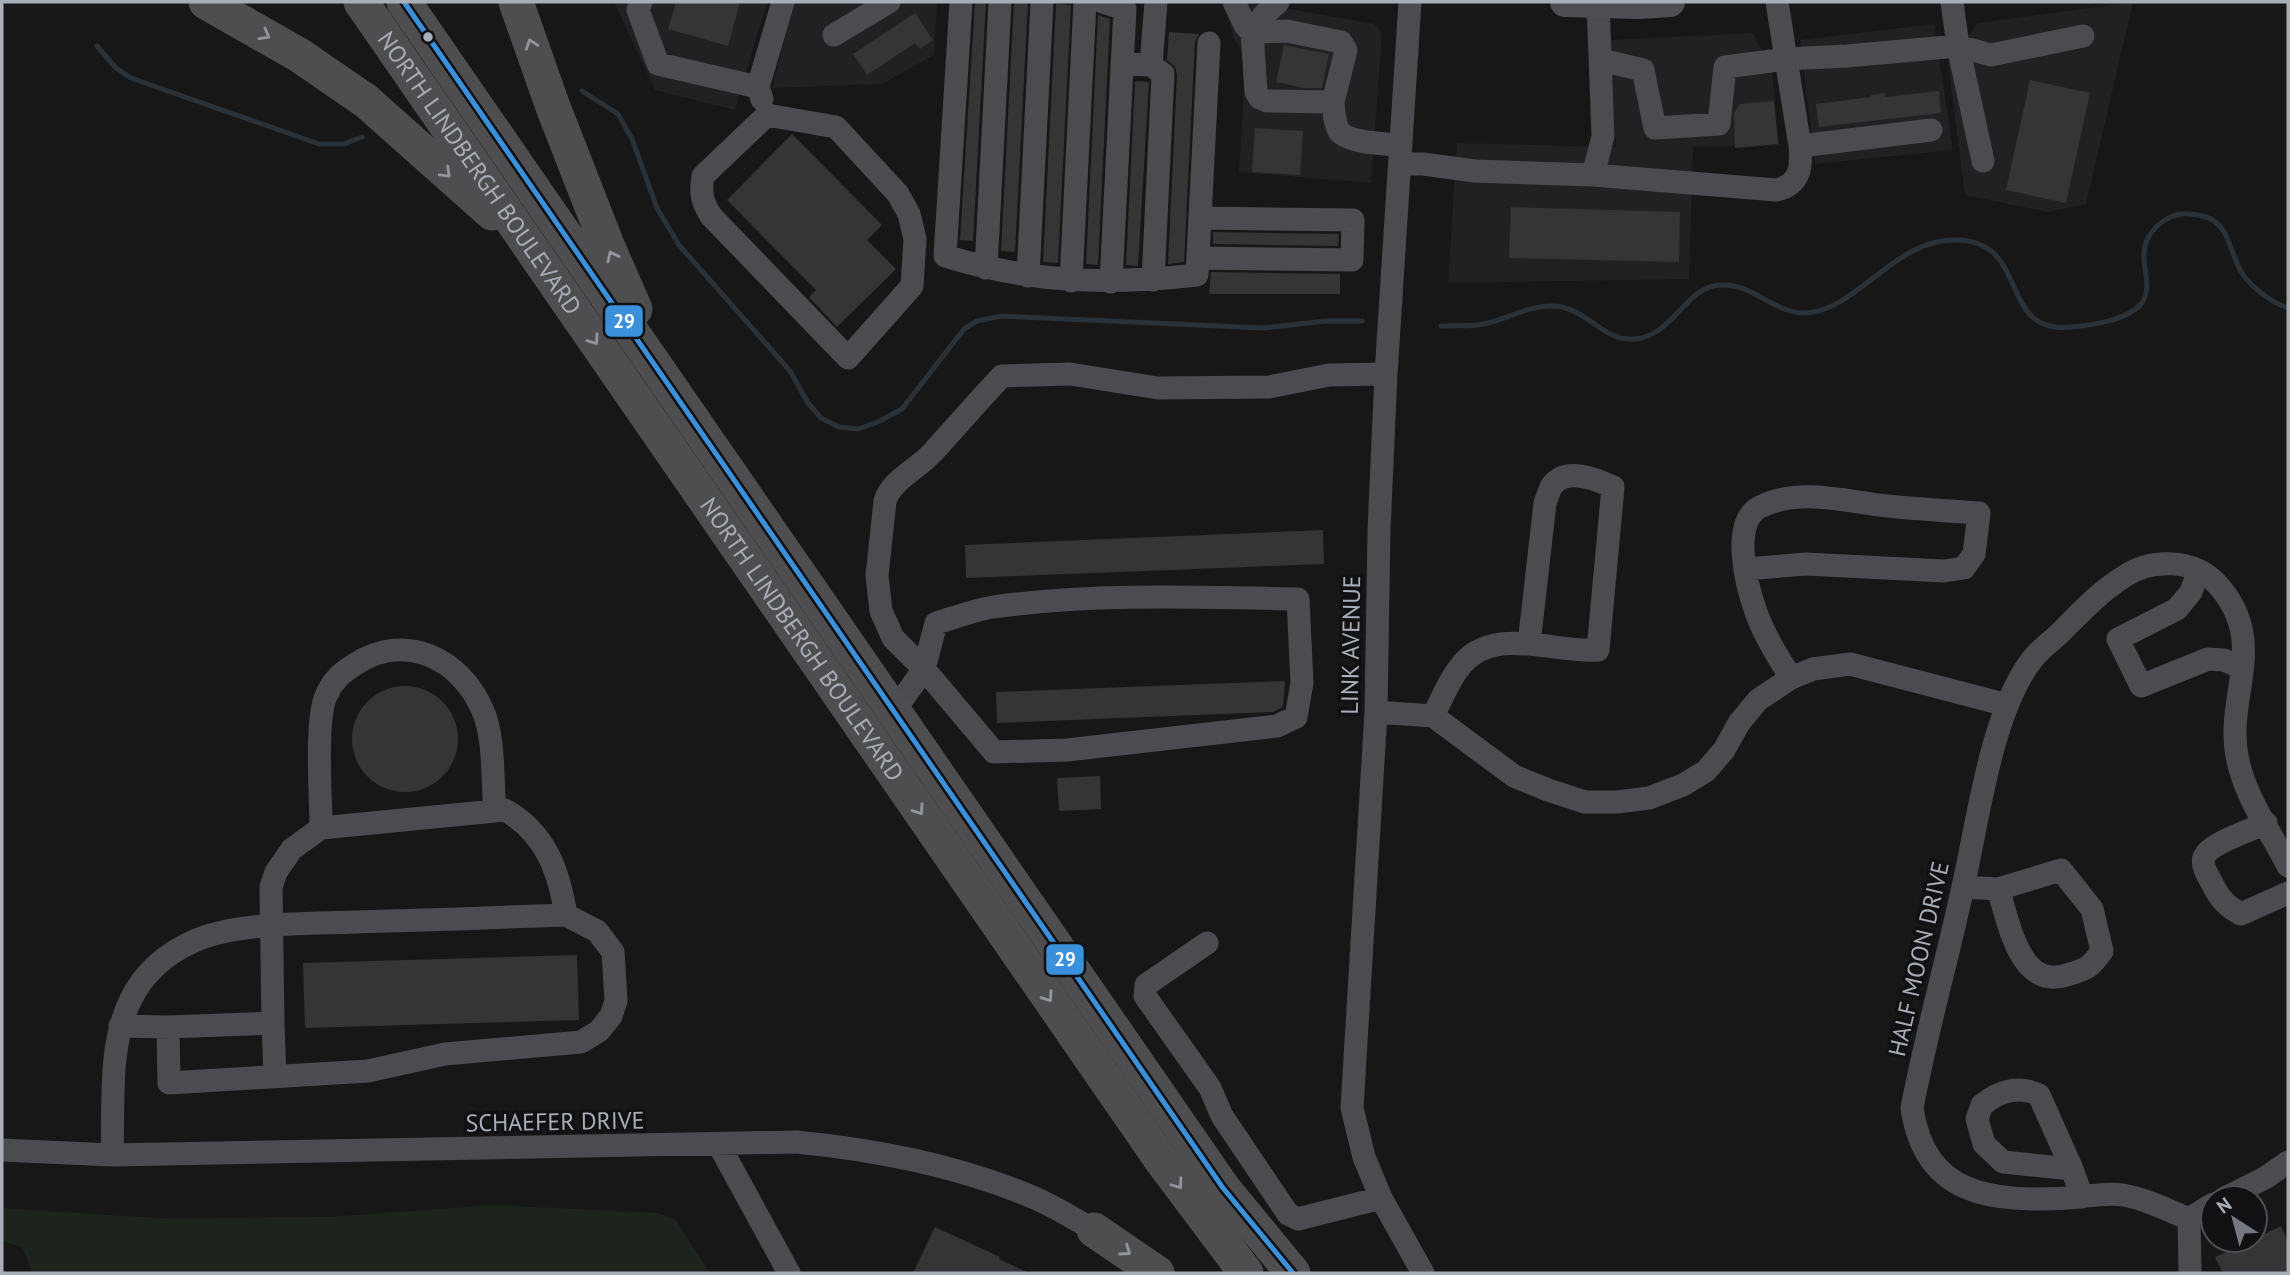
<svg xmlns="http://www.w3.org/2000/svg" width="2290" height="1275" font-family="'PT Sans',sans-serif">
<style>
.built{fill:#212123}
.grass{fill:#1d241e}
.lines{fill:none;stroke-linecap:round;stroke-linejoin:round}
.stream{stroke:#2a3239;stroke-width:5}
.building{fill:#353536}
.minor{stroke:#4b4c50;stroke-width:23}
.major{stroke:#4d4f52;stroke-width:30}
.highway{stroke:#4e4e51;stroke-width:35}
.bus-1-casing{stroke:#111113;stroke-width:10}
.bus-1{stroke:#3a90db;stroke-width:5}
.oneway{stroke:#92959e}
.bus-dot{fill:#a8adb8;stroke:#111113;stroke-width:2.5}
.labels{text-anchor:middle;stroke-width:7;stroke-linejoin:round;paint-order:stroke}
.street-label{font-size:24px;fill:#a8adb8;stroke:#111113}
.line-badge{stroke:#111113;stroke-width:2.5}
.badge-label{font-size:19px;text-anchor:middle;font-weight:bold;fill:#fff}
</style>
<rect width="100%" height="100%" fill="#171717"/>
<path class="built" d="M614,2H767L735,110L655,90Z
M794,2H937L934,55L882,84L772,88Z
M1225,2H1251L1374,24L1382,32L1371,183L1239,172L1246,57L1233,37Z
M2133,2L2086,204L2048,212L1965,195L1948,62L1978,23Z
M1934,24L1953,150L1815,164L1800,40Z
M1753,33L1772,72L1779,145L1693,147L1689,279L1448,283L1457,143L1616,147L1610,40Z"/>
<path class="grass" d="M493,1205L657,1213L676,1220L710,1273H31V1268L22,1247L2,1241V1208L156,1218L328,1217Z"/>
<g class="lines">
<path class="stream" d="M97,46L116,68L131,78L319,144H344L362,137
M582,91L618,114L632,139L657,208L679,245L790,371L808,403L821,418L839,427L858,429L878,422L902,409L964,329L977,321L1001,316L1263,328L1326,321H1362
M1441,326C1455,325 1471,327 1484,324C1511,318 1533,302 1562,307C1590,313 1604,341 1634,339C1675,336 1685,285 1722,285C1754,284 1776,315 1807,313C1858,309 1894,240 1954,240C2032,239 1996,335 2071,327C2092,325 2126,321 2141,304C2152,290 2144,272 2144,257C2143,233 2166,212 2189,214C2232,216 2226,247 2242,273C2251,287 2272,303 2288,308"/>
</g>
<path class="building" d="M676,2H740L728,46L668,29Z
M975,2H986L973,241L960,240Z
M1014,2H1028L1015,252L1001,251Z
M1056,4L1071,5L1058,263L1043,262Z
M915,13L933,40L920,49L915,43L867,75L853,54Z
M1098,15L1110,19L1098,265L1086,264Z
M1169,32L1199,34L1195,42L1184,262L1168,264L1177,75L1175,67L1167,60Z
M1284,45L1329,54L1322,88H1304L1276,82Z
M2030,80L2090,93L2066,203L2006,190Z
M1135,81L1149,82L1138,266L1126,265Z
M1939,91L1941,113L1819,127L1816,104L1871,97V95L1885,93V97Z
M1774,101L1778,144L1735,148L1734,113L1740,104Z
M1255,128L1303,131L1300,175L1252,172Z
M792,134L882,225L867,240L896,269L837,327L809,297L816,290L727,200Z
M1511,207L1680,212L1679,262L1509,258Z
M1213,232L1339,234L1338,246L1213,244Z
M1211,272L1340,274V294H1209Z
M1323,530L1324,564L966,578L965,545Z
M1285,681L1283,707L1273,712L997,723L996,692Z
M352 739a53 53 0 1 1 106 0a53 53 0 1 1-106 0Z
M1100,776L1101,809L1059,811L1057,778Z
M577,955L579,1020L305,1028L303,963Z
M2281,1226L2288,1242V1273H2223L2215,1257Z
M935,1227L1000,1257L999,1259L1029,1273H913Z"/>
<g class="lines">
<path class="minor" d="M641,2L638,10L658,64L758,87
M961,2L945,256C1033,283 1106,285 1197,275L1209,43
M1103,2L1125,9L1111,282
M1234,2L1245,25L1252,32L1264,15L1278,2
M1410,2L1386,374L1379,530L1376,712L1352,1108L1364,1157L1381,1198L1423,1273
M834,35L889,2
M1601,60L1643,70L1655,128L1719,124L1725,67L1786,59L1777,2
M1122,64L1151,65L1163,74L1153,280
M1151,65L1156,2
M762,99L758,87L783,2
M1333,102L1346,50L1341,42L1287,31L1252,32L1256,92L1260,98L1267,101L1333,102C1334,111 1334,123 1339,131C1348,143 1386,144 1401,145
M767,115L836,127L898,194L909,214L915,239L912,286L848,358L711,216C702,202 700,193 703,176Z
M1931,130L1800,146L1786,59L1847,56L1958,46L1952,2
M1983,161L1958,46L1991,55L2083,36
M1400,164H1423L1475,171L1593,175L1603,136L1598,3
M1593,175L1776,190C1800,185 1802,167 1800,146
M1198,258L1352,260L1353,220L1200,218
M986,268L1000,2
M1028,276L1042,2
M1071,281L1085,2
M1746,569L1806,564L1944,571L1964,568L1974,554L1979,513C1948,511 1918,509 1887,506C1847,502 1799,487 1760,507C1730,522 1747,587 1756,612C1764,635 1778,657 1791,678
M2198,572L2191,592L2177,609L2118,639L2141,686L2208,659L2224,660L2242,668
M894,711L924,669L936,623C954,618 974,610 993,607C1093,593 1196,597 1298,599L1302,683L1296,717L1277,726L1067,750L994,752L924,669L893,638L881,611L877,576L885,501C891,480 918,469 933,452C956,427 978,401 1002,376L1070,374L1158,388L1269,387L1329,375L1386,374
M1376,712L1433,716L1514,776L1548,790L1585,802H1617L1649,798L1683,785L1706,771L1724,750L1739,723L1758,700L1791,678L1813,669L1850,664L2007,705
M1433,716C1441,701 1448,682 1459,668C1492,623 1554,654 1598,650L1613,487C1596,479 1565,466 1551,487C1549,492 1547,498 1545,503L1529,644
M2266,823C2252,830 2210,843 2204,857C2201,865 2208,876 2212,883C2219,898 2226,906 2241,914L2288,893
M321,828C321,798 315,721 326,696C331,683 342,672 354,665C404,631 461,658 483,711C495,739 492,781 495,811
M1963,887L1998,889C2009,922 2019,990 2067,975C2087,969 2090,968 2102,951L2092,909L2061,870L1998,889
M1207,943L1146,985L1145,996L1210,1088L1222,1116L1288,1214L1298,1219L1381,1198
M273,1023L275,1077
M120,1026L168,1027
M719,1145L789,1273
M2,1150L112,1155L796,1142C879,1150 961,1166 1037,1199C1057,1208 1076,1220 1094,1230
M112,1155C114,1104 108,1045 131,999C144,973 166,954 192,942C233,922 308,924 354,922C425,920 495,918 566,915L597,931L613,952L616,1001L611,1016L599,1031L581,1042L445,1054L368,1071L169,1083L168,1027L273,1023L271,887L276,872L292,849L321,828L505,810C546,833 559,872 566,915
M2072,1169L2039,1095C2019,1085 1999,1091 1982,1105L1977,1119L1984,1144L2003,1162L2072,1169L2082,1197
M2225,1198L2265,1178L2288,1162
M2189,1219C2168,1210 2146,1199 2123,1195C2106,1192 2086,1197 2069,1198C1993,1202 1925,1197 1912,1108C1926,1034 1947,961 1963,887C1978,821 1991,714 2031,661C2038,651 2049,643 2058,635C2079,614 2099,592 2125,576C2152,558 2194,559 2217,584C2271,643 2223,698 2238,761C2246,798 2271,833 2288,866
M2190,1273L2189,1219L2213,1204"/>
<path class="major" d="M1565,2L1638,4L1670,2"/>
<g class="highway">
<path d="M206,2L299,55L366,101L492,213"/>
<path id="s1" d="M361,2L1162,1161L1246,1273"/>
<path d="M404,2L1223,1188L1293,1273"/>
<path d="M516,2L553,107L607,245L635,309"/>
<path d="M1094,1230L1157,1273"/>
</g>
<defs>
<path id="bus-1" d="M404,2L1223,1188L1293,1273"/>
</defs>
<use href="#bus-1" class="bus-1-casing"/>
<use href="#bus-1" class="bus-1"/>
</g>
<defs><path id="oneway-chevron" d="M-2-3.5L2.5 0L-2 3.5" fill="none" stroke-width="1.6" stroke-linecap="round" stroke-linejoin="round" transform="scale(1.75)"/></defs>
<g class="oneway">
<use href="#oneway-chevron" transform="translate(265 35) rotate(29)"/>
<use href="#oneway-chevron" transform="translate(531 44) rotate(-109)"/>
<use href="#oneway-chevron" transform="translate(446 173) rotate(44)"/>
<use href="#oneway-chevron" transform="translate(612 256) rotate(-115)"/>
<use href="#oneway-chevron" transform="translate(594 340) rotate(55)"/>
<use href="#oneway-chevron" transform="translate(919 810) rotate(55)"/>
<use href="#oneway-chevron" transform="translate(1048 997) rotate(55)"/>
<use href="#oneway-chevron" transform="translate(1178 1184) rotate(54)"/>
<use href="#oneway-chevron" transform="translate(1126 1251) rotate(35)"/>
</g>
<circle class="bus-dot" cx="428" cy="37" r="6"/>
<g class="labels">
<g class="street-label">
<text dy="8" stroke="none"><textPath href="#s1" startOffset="208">NORTH LINDBERGH BOULEVARD</textPath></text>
<text dy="8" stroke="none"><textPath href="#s1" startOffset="775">NORTH LINDBERGH BOULEVARD</textPath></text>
<text transform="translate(1351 645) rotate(-89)" y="8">LINK AVENUE</text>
<text transform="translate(1919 959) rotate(-77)" y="8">HALF MOON DRIVE</text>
<text transform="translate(555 1122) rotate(-1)" y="8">SCHAEFER DRIVE</text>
</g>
</g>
<g class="line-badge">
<rect x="604" y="304" width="40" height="34" rx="7" fill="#3a90db"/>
<rect x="1045" y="943" width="40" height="33" rx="7" fill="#3a90db"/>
</g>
<g class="badge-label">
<text x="624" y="328">29</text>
<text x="1065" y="966">29</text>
</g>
<rect width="2290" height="1275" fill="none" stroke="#a8adb8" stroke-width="7"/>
<g transform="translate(2234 1219) rotate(324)"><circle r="33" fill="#111113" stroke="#4d4f55" stroke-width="2"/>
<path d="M0-5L12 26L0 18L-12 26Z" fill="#757880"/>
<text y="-10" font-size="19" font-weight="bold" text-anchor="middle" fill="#a8adb8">N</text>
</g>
</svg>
